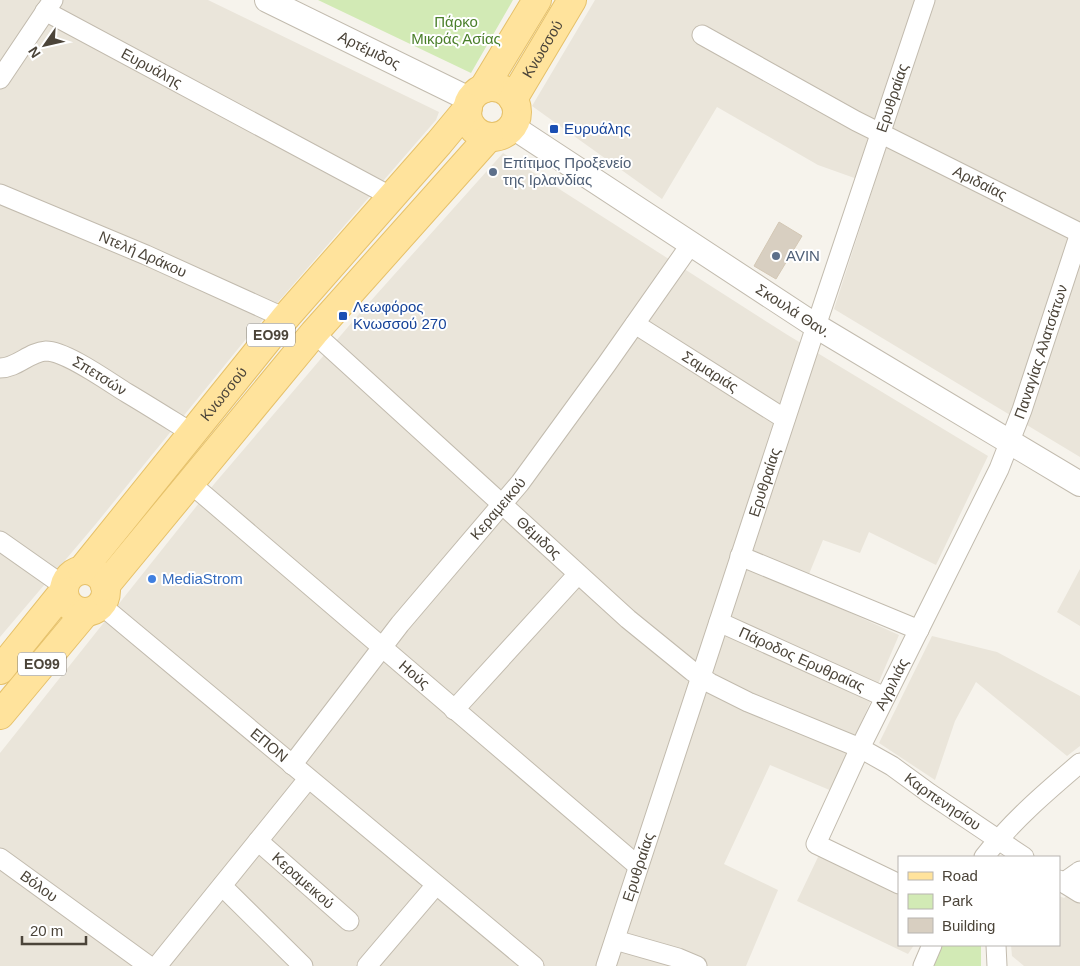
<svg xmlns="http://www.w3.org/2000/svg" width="1080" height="966" font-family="Arial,sans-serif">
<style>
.residential{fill:#eae5da}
.green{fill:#d2eab5}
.building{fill:#d8cfc1;stroke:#d3c7b4}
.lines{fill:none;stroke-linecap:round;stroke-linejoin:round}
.minor-casing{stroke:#c2bbae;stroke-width:21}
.tertiary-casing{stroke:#c2bbae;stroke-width:26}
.primary-casing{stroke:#e6c16a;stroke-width:30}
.minor{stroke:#fff;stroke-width:19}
.tertiary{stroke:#fff;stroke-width:24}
.primary{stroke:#ffe39c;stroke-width:28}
.transit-dot{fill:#1a4fb4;stroke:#fff;stroke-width:2}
.service-dot{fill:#5c6f8a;stroke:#fff;stroke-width:2}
.shop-dot{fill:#3f7fe0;stroke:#fff;stroke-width:2}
.labels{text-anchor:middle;stroke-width:4;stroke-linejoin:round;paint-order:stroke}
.shield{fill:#fff;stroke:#817c74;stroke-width:1}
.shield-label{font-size:14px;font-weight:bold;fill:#4b4439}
.park-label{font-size:15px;fill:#4a7f2a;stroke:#fff}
.street-label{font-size:15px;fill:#4b4439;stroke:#fff}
.transit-label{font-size:15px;fill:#164399;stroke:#fff;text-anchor:start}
.service-label{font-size:15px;fill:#4e5e75;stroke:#fff;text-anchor:start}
.shop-label{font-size:15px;fill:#366cbe;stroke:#fff;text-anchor:start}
</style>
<rect width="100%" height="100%" fill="#f6f3ec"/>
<path class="residential" d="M0,0H208L439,112L436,120L246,339L95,525L0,637Z
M595,0H1080V457L834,309L874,185L818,165L717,107L662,199L532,106Z
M503,153L786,334L988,456L936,565L869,532L860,553L823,540L802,591L899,635L832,791L770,765L724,864L778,890L746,966H0V753L215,483L359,314Z
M1080,569V626L1057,612Z
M932,636L997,652L1080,696V746L1067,756L976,682L955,721L935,780L879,743Z
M819,855L899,895V945H914L908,954L797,901Z
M1080,888V966H1024L1012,956L1011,945H1059V896L1064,898Z"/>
<path class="green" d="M318,0H513L471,73Z
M939,945H981V966H931Z"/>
<path class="building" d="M779,222L802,236L776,279L754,266Z"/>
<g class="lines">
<defs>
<g id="minor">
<path id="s1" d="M45,11L392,197"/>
<path id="s2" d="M702,35L856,121L1080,233"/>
<path d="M0,79L53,0"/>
<path id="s3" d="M0,194L146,255L285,318"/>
<path id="s4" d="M635,324L785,419"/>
<path id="s5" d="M314,333L628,619L692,671L710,683L748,702L860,748L892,766L929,793L1024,857"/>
<path id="s6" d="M0,368C17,368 29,352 46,351C66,351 109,382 127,393C149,406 171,420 192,433"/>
<path id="s7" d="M190,483L638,866"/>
<path d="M0,541L64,586"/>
<path d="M740,556L919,630"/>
<path id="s8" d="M101,605L534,966"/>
<path id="s9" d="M719,622L885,697"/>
<path d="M454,710L578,574"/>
<path id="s10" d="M292,765L400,624L520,483L606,365L691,244"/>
<path id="s11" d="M258,841L349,921"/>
<path d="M984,857C1012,821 1046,792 1080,763"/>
<path id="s12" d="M0,858L149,966"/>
<path d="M1059,880L1080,893"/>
<path d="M1063,883L1080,871"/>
<path id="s13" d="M899,884L816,844L860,748L999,469L1022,410L1080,233"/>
<path d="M222,886L303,966"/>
<path d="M615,940L678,958L697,966"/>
<path d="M996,945L997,966"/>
<path d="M157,966L308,779"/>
<path d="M367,966L436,885"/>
<path id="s14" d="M606,966L816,326L925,0"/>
<path d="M923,966L932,945"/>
</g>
<g id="tertiary">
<path id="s15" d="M267,0L471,100"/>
<path id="s16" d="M513,127L816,326L1080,484"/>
</g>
<g id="primary">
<circle cx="492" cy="112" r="25"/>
<path d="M483,89L537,0"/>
<path id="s17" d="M513,99L572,0"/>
<circle cx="85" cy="591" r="21"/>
<path id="s18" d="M82,570L285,318L439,143L468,108"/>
<path d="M105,586L314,333L489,137"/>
<path d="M0,670L63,592"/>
<path d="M0,715L85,613"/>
</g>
</defs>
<use href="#minor" class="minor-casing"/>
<use href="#tertiary" class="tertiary-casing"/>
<use href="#primary" class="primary-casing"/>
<use href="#minor" class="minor"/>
<use href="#tertiary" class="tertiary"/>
<use href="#primary" class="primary"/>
</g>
<g class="transit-dot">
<rect x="549" y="124" width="10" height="10" rx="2.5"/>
<rect x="338" y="311" width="10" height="10" rx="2.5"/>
</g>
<g class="service-dot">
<circle cx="493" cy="172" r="5"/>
<circle cx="776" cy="256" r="5"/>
</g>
<circle class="shop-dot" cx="152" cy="579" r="5"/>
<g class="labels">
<g class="shield">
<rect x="247" y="323.5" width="48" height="23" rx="4"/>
<rect x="18" y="652.5" width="48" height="23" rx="4"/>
</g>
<g class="shield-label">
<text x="271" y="340">ΕΟ99</text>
<text x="42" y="669">ΕΟ99</text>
</g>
<g class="park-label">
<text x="456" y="27">Πάρκο<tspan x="456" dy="17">Μικράς Ασίας</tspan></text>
</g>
<g class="street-label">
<text dy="5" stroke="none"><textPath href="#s15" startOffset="114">Αρτέμιδος</textPath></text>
<text dy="5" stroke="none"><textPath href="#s17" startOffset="58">Κνωσσού</textPath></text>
<text dy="5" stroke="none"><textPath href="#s1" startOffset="121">Ευρυάλης</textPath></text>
<text dy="5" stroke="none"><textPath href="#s14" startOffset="914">Ερυθραίας</textPath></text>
<text dy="5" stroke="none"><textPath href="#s2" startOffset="315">Αριδαίας</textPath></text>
<text dy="5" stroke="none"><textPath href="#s3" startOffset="155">Ντελή Δράκου</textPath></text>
<text dy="5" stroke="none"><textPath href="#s16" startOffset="335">Σκουλά Θαν.</textPath></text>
<text dy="5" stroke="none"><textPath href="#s13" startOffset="634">Παναγίας Αλατσάτων</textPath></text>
<text dy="5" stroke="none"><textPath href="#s4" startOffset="89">Σαμαριάς</textPath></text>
<text dy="5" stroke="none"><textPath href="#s6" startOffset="109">Σπετσών</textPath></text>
<text dy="5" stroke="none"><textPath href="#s18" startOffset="226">Κνωσσού</textPath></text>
<text dy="5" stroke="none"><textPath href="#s14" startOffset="509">Ερυθραίας</textPath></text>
<text dy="5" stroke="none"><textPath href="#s10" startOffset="329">Κεραμεικού</textPath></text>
<text dy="5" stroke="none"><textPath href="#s5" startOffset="304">Θέμιδος</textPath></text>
<text dy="5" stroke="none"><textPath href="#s9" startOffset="91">Πάροδος Ερυθραίας</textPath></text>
<text dy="5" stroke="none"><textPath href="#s7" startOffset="295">Ηούς</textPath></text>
<text dy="5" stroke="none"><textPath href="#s13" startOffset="269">Αγριλιάς</textPath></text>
<text dy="5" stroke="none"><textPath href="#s8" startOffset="219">ΕΠΟΝ</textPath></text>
<text dy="5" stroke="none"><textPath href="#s5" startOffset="791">Καρπενησίου</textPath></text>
<text dy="5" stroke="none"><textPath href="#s14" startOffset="104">Ερυθραίας</textPath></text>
<text dy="5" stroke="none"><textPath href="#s11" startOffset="60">Κεραμεικού</textPath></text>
<text dy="5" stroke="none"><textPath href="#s12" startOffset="48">Βόλου</textPath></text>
</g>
<g class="transit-label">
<text x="564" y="134">Ευρυάλης</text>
<text x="353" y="312">Λεωφόρος<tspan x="353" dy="17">Κνωσσού 270</tspan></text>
</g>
<g class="service-label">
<text x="503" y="168">Επίτιμος Προξενείο<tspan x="503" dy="17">της Ιρλανδίας</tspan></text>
<text x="786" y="261">AVIN</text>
</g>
<g class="shop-label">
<text x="162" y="584">MediaStrom</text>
</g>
</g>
<rect x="898" y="856" width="162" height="90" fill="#ffffff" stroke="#b7b4b0"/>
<rect x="908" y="872" width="25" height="8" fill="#ffe39c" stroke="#b7b4b0"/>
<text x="942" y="881" font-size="15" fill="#4b4439">Road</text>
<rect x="908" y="894" width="25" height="15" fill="#d2eab5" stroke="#b7b4b0"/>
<text x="942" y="906" font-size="15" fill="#4b4439">Park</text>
<rect x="908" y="918" width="25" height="15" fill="#d8cfc1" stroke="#b7b4b0"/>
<text x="942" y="931" font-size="15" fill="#4b4439">Building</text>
<g transform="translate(45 45) rotate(236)" stroke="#ffffff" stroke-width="4" paint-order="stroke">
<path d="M0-4L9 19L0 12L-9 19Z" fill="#4b4439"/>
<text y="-8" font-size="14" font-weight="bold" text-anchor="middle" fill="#4b4439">N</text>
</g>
<path d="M22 936v8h64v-8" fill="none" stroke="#4b4439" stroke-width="2.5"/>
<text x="30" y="936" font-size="15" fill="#4b4439" stroke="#ffffff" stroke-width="4" paint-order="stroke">20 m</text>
</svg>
